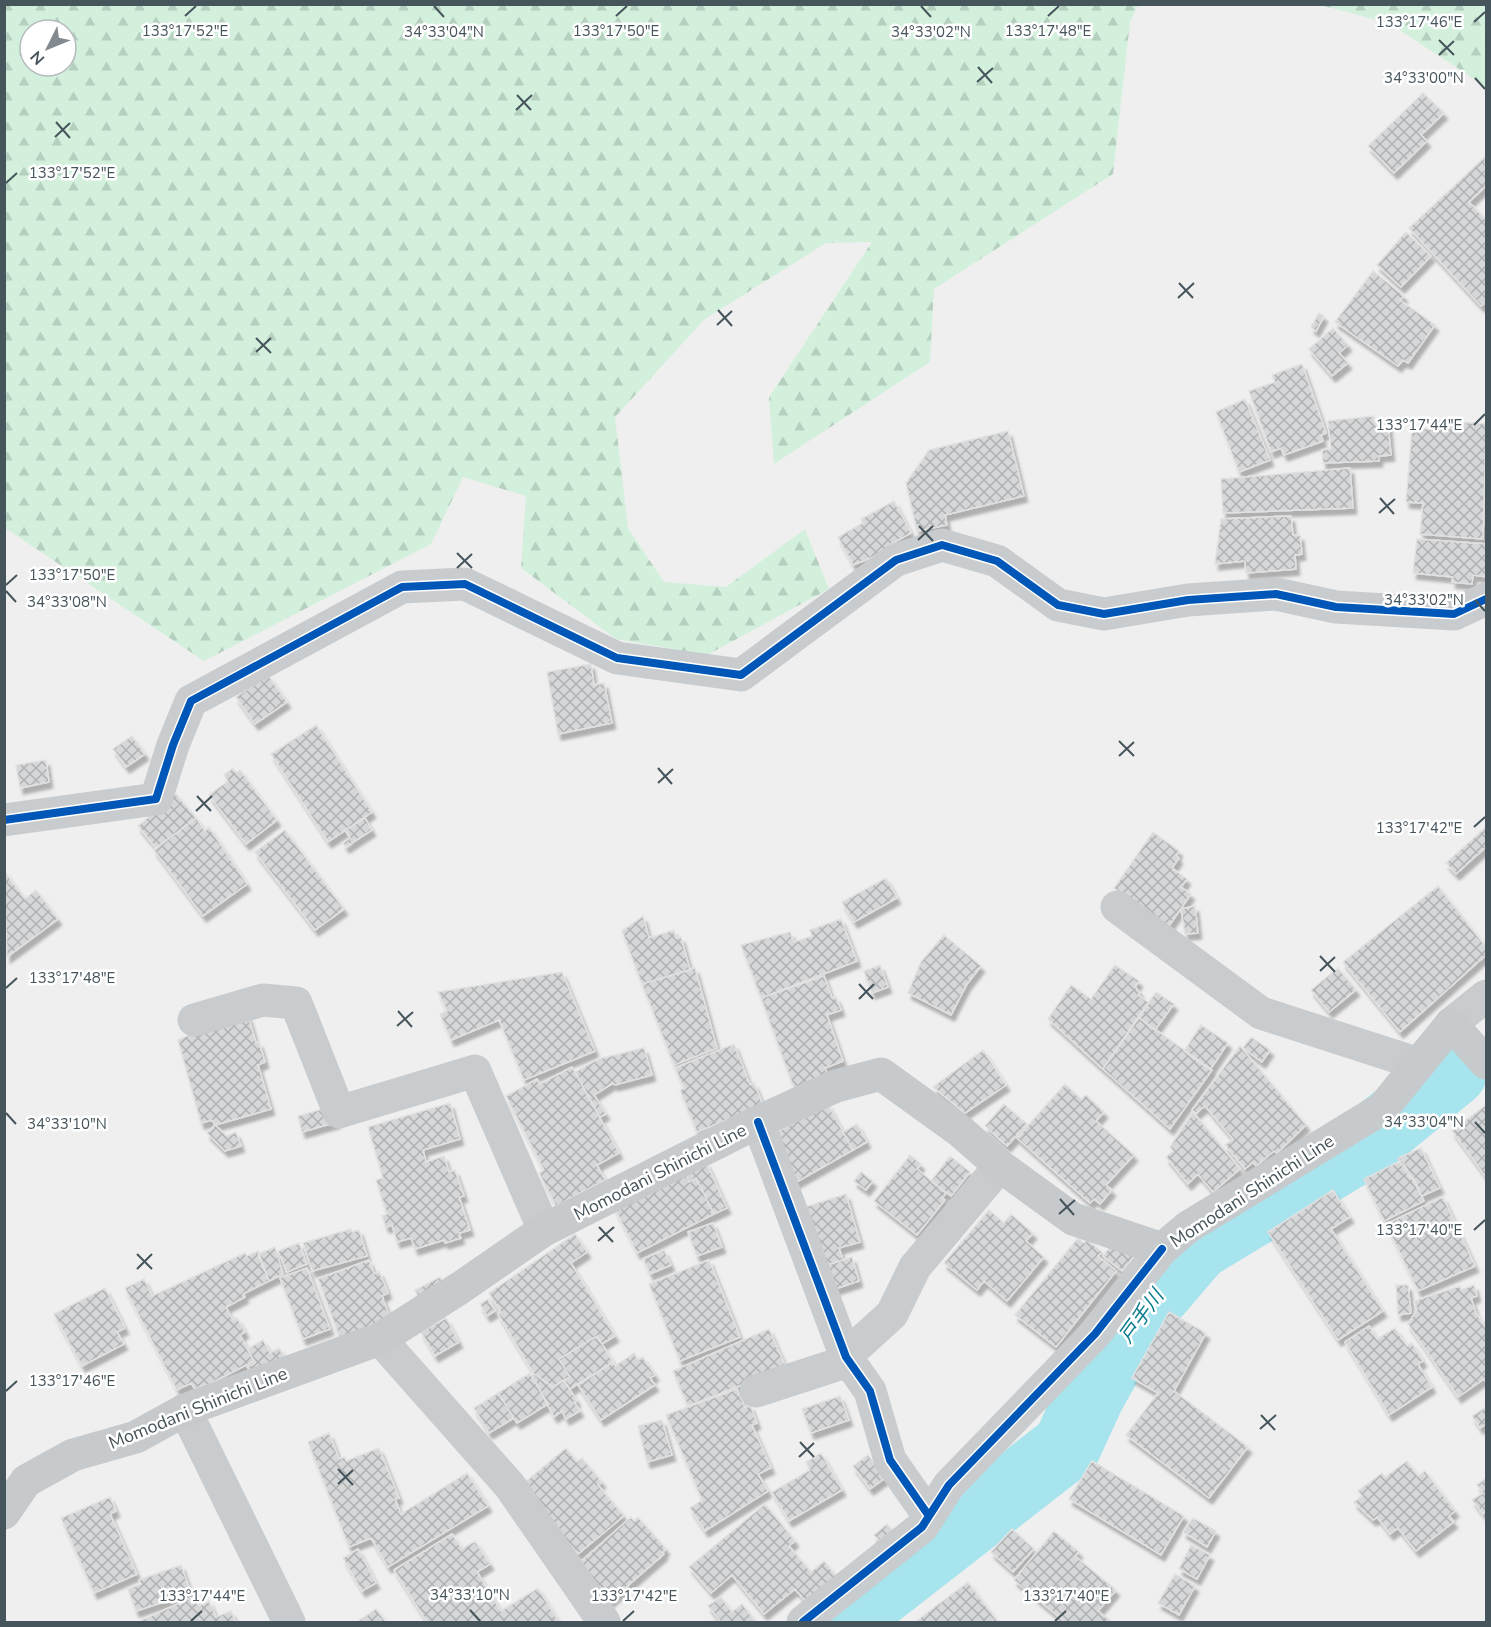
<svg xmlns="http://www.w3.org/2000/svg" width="1491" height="1627" font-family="'Nunito Sans','Noto Sans JP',sans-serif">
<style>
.forest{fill:url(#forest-firs);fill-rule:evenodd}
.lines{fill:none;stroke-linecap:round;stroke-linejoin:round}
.river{stroke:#a7e4ee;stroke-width:69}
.building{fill:url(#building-cross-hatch);stroke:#e1e1e2;stroke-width:1.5;filter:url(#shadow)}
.minor{stroke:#c9ccce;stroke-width:33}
.major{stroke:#c6cacc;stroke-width:33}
.cycleway-casing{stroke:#fff;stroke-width:11}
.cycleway{stroke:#0057b8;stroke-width:8}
.ticks{fill:none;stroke:#46545c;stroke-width:2}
.labels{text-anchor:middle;stroke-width:5;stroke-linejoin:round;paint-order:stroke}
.street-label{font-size:18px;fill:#46545c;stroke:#fff}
.water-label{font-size:20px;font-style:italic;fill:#0b7c8d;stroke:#fff}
.ticks-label{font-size:15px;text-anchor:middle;fill:#46545c;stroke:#fff;stroke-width:5;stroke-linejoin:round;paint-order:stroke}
</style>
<defs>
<pattern id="forest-firs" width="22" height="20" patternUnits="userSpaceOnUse" patternTransform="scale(1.5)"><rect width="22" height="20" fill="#d3f0dc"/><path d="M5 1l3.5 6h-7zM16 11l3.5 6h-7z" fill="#b6d0bf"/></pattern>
<pattern id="building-cross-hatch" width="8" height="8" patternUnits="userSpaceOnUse" patternTransform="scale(1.5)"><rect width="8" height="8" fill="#d6d7d8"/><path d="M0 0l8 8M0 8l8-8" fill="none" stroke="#afb1b2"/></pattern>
<filter id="shadow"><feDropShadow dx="3.5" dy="6" stdDeviation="1.5" flood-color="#0004"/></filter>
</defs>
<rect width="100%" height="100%" fill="#f0efef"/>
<path class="forest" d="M4,5H1138L1130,22L1113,174L934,289L930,362L774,464L769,397L872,242L826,243L705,319L615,417L628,528L664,582L726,587L805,529L829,589L707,655L616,639L521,568L526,496L463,477L431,544L204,661L5,528ZM30,30H66V66H30Z
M1320,5H1486V87L1389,23Z"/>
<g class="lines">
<path class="river" d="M841,1622L1067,1446L1090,1396L1130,1324L1197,1246L1364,1145L1453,1072"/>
</g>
<path class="building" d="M1423,93L1444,113L1421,135L1427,141L1394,173L1368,146Z
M1485,157L1486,186L1469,202L1486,220V302L1481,306L1409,228Z
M1406,232L1431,256L1401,287L1377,265Z
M1373,271L1404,296L1400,300L1435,325L1408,363L1403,360L1398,366L1335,322Z
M1319,313L1324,316L1316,331L1311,327Z
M1333,328L1348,345L1339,353L1348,363L1332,376L1309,349Z
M1302,364L1326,433L1321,435L1323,441L1284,455L1281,448L1271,452L1249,391L1275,382L1272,375Z
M1245,399L1270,460L1239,472L1216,412Z
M1374,416L1375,425L1388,424L1391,455L1379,456V461L1323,463L1322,450L1331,449L1328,421Z
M1433,420L1486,424L1483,539L1420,534L1423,503L1406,502L1412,428L1432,429Z
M1008,431L1024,496L945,515L947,525L917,531L906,483L929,450Z
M1350,468L1353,508L1223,513L1221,479Z
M894,501L911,533L891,544L893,549L853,565L838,537L863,523L861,519Z
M1291,516L1293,535H1300L1302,554L1295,555L1296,569L1246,573L1245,561L1215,564L1221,519Z
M1417,539L1486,544V577L1473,575L1472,584L1452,582L1453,577L1413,573Z
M591,664L594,685L604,683L612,723L558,734L547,672Z
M268,675L287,702L255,724L236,697Z
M316,725L372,812L328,842L271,754Z
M132,736L145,754L126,767L113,749Z
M46,760L49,782L20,788L16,765Z
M233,768L236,773L240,770L277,820L246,844L209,795L228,781L224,775Z
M176,794L196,818L156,848L138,826Z
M196,818L205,831L209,827L247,884L203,916L154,850Z
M365,818L372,830L346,847L343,843L350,838L345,830Z
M1486,827V847L1456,874L1446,863Z
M285,830L344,909L315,930L255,852Z
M1153,832L1179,851L1176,855L1179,858L1172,868L1187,879L1181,887L1191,894L1169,926L1114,888Z
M4,871L25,899L36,890L58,919L7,957Z
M886,878L897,898L854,922L842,902Z
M1438,886L1486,947V955L1400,1032L1343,962Z
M1195,906L1198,933L1185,934L1181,909Z
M643,916L649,938L674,930L676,938L681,937L690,970L642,984L622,931Z
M841,919L857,961L761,998L741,945L790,932L794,942L812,936L810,930Z
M944,935L981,966L967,984L951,1015L908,993L921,962Z
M880,965L888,987L872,993L864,971Z
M1115,965L1139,981L1135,987L1140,992L1138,995L1149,1003L1103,1069L1048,1019L1071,985L1091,999Z
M695,968L717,1048L674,1065L642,984Z
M1338,968L1356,990L1329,1012L1311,990Z
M562,972L595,1051L524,1080L499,1020L451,1040L440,1014L447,1011L438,992Z
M824,976L832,998L836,997L841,1010L827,1015L843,1061L825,1068L829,1079L795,1091L761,998Z
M1156,992L1174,1004L1155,1030L1138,1017Z
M242,1011L248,1016L256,1043L259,1042L265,1062L258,1065L271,1109L215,1125L212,1120L201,1123L178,1040Z
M1138,1017L1212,1070L1170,1129L1103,1069Z
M1201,1025L1228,1043L1210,1070L1184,1051Z
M1251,1037L1270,1050L1262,1062L1243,1048Z
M734,1044L750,1085L754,1083L763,1105L697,1132L680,1090L684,1088L675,1068Z
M1240,1046L1306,1125L1277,1153L1274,1151L1256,1166L1253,1162L1245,1169L1225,1145L1233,1139L1205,1106L1196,1113L1192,1110Z
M644,1048L652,1075L615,1085L613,1083L594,1095L606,1114L600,1117L575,1072L598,1059Z
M983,1050L1006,1085L965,1113L933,1087Z
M572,1067L619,1153L597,1165L605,1180L556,1206L539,1173L544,1170L506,1096L537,1079L540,1084Z
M1065,1084L1081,1099L1086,1095L1104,1112L1096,1121L1134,1155L1106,1185L1112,1190L1100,1204L1094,1199L1090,1203L1017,1138Z
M450,1103L460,1139L423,1150L426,1162L444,1156L449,1172L455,1170L464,1196L459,1197L470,1230L459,1233L461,1238L445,1243L444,1240L415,1249L411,1238L397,1242L392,1225L386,1227L382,1216L387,1214L376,1180L383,1178L368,1127Z
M827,1103L853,1150L793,1184L767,1138Z
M1004,1104L1027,1124L1007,1146L985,1126Z
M1486,1105V1177L1452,1131Z
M333,1106L337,1122L302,1132L298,1116Z
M1193,1112L1240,1169L1213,1192L1198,1174L1188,1184L1166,1157L1173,1151L1170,1147Z
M857,1124L867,1142L853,1150L843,1132Z
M215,1125L227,1136L236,1132L241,1146L225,1151L207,1133Z
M1421,1148L1440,1188L1422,1196L1413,1177L1410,1178L1398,1158Z
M910,1155L921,1164L917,1169L946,1193L942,1198L945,1200L917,1235L874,1201Z
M950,1156L970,1172L951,1196L931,1181Z
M1402,1160L1424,1201L1384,1221L1364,1179Z
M706,1162L727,1208L714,1214L696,1178L689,1182L684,1172Z
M683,1170L689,1182L696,1178L714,1214L637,1253L613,1205Z
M861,1172L873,1181L866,1190L854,1181Z
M1333,1190L1350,1217L1331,1229L1383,1311L1338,1340L1268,1232Z
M846,1194L860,1242L839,1248L843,1260L827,1265L799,1209Z
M1443,1197L1475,1266L1418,1291L1386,1224Z
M989,1210L1004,1223L1011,1214L1033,1233L1026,1241L1044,1257L1007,1301L984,1281L977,1290L944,1263Z
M713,1223L722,1247L697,1256L688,1232Z
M351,1229L352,1232L359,1230L367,1256L312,1271L303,1243Z
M575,1234L587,1252L571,1263L615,1336L602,1344L597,1336L559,1359L570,1377L553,1387L534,1374L498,1314L501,1312L489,1293Z
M1078,1238L1084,1243L1087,1240L1102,1252L1098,1256L1116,1271L1056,1347L1015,1315Z
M299,1243L307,1264L287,1272L278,1251Z
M1112,1244L1137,1253L1122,1271L1103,1256Z
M275,1247L283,1274L269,1281L258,1254Z
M664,1250L671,1265L650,1274L643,1259Z
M258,1251L269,1281L243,1294L245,1297L226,1307L233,1320L237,1318L245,1332L240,1335L254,1361L204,1387L203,1385L195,1389L191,1383L177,1390L125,1288L144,1279L152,1296L245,1253L247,1256Z
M852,1257L859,1281L835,1289L827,1265Z
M369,1260L374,1274L379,1271L388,1293L382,1296L390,1319L340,1338L318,1279Z
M709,1260L740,1337L680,1361L649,1284Z
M307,1268L330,1329L303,1339L280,1278Z
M440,1277L446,1287L420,1301L415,1290Z
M1396,1285H1408L1411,1313L1398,1315Z
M1474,1285L1477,1296L1471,1298L1476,1313L1486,1328V1382L1484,1379L1458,1397L1408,1324L1417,1310L1414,1301L1460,1286L1461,1290Z
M105,1288L125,1328L117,1332L124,1344L82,1366L54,1314Z
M488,1299L495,1311L487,1316L480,1304Z
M1169,1312L1206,1333L1174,1391L1248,1447L1209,1498L1126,1435L1158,1393L1132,1378Z
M446,1318L459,1342L435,1356L421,1332Z
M1369,1326L1377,1339L1395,1328L1407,1346L1412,1343L1423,1361L1418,1364L1432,1387L1389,1415L1345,1342Z
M769,1329L786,1368L688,1406L673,1371Z
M597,1336L613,1362L570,1389L564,1380L570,1377L559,1359Z
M263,1340L270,1353L279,1348L286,1359L251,1372L247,1367L255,1363L247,1349Z
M634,1353L638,1360L643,1357L655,1375L650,1378L655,1385L601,1420L578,1385L613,1362L615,1366Z
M530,1373L548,1404L517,1423L498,1393Z
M534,1374L553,1387L564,1380L577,1401L574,1402L580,1411L566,1419L562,1411L554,1417L532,1376Z
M737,1389L745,1408L750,1405L757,1423L752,1425L771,1468L758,1474L768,1491L705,1531L690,1508L702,1500L666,1415Z
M498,1393L514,1418L489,1433L474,1408Z
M840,1396L849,1420L811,1433L802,1409Z
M1486,1407V1424L1480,1428L1472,1416Z
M662,1420L672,1455L647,1462L638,1426Z
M329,1433L339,1459L345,1457L346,1461L379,1448L399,1498L395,1499L401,1514L467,1473L488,1506L388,1567L371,1538L349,1547L308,1442Z
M566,1448L577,1462L582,1458L602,1482L598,1485L624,1516L578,1554L530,1497L524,1483Z
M821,1453L842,1490L789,1521L772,1492L810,1470L806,1462Z
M868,1455L885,1478L870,1489L853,1466Z
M1092,1461L1184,1516L1161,1555L1069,1499Z
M1407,1461L1418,1476L1425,1471L1455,1511L1449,1516L1454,1522L1416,1551L1398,1528L1390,1534L1377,1517L1373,1520L1354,1502L1362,1496L1358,1491L1382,1473L1385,1477Z
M1486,1478V1511L1483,1514L1472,1500L1483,1493L1477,1485Z
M110,1497L116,1511L110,1514L137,1574L94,1593L61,1518Z
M765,1504L795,1541L789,1546L811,1572L824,1561L840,1581L809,1606L795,1589L764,1614L732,1575L711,1593L689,1567Z
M631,1517L634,1521L638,1517L666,1549L663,1552L664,1554L608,1603L576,1566Z
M1193,1518L1216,1531L1207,1547L1183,1532Z
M887,1524L894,1532L882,1543L874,1535Z
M1012,1529L1034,1549L1013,1572L991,1552Z
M1054,1531L1079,1552L1075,1556L1116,1590L1098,1611L1112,1622H1065L1014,1580Z
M452,1534L462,1549L475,1541L490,1564L477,1572L501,1611L538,1588L559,1622H427L394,1570Z
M1191,1545L1210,1555L1197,1579L1179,1569Z
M358,1549L376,1583L362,1591L343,1558Z
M181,1565L191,1593L136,1611L128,1589L141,1584L139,1580Z
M1175,1574L1195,1586L1179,1615L1158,1603Z
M968,1582L998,1622H915Z
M195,1596L199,1606L209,1601L216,1617L231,1611L236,1622H143L142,1620Z
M721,1597L732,1612L742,1604L756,1622H721L708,1606Z
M376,1609L386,1622H357Z"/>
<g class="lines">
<path class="minor" d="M4,820L156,799L173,745L191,701L402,587L465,584L617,658L741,675L896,560L942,545L997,561L1058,605L1104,614L1188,600L1276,594L1336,607L1454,614L1486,599
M1117,907L1261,1013L1419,1064
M194,1020L263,1000L296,1003L339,1112L475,1071L544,1230
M1451,1024L1486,996
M758,1122L846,1357L870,1391L890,1460L929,1516
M380,1339L510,1486L604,1622
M756,1391L836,1365L892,1314L915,1267L1000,1166
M185,1410L289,1622
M803,1622L922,1527L949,1485L1095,1334L1162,1249"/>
<path class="major" d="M4,1513L26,1481L73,1455L136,1437L185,1410L380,1339L460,1288L544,1230L758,1122L836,1086L881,1074L960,1131L1000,1166L1073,1219L1162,1249L1188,1227L1383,1108L1451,1024L1486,1063"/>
<defs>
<path id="cycleway" d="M4,820L156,799L173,745L191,701L402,587L465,584L617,658L741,675L896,560L942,545L997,561L1058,605L1104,614L1188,600L1276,594L1336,607L1454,614L1486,599
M758,1122L846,1357L870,1391L890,1460L929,1516
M803,1622L922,1527L949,1485L1095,1334L1162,1249"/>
</defs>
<use href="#cycleway" class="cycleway-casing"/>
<use href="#cycleway" class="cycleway"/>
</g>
<path class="ticks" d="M434,6L444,17M921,6L931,17M185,16L196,6M616,16L627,6M1048,16L1059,6M1474,22L1485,12M1439,40L1454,55M1439,55L1454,41M978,67L992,83M1475,78L1485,89M977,82L993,68M517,95L531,110M516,110L532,95M56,122L70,138M55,137L70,123M6,183L17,173M1179,283L1193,298M1178,298L1194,283M718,310L732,326M717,325L732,311M256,338L271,353M256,352L271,338M1474,425L1485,414M1380,498L1394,514M1379,513L1395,499M919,526L933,541M918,540L933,526M457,553L472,568M457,568L472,554M6,585L17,575M6,591L16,602M1475,600L1485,611M1119,741L1134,756M1119,756L1134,742M658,768L672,784M658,783L673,769M197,796L211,811M196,811L212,796M1474,827L1485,817M1320,956L1335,972M1320,971L1335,957M859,984L873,999M6,988L17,978M859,999L874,984M398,1011L412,1027M397,1026L413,1012M6,1113L16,1124M1475,1122L1485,1133M1060,1199L1074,1215M1059,1214L1075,1200M599,1227L613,1242M1474,1230L1485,1220M598,1241L614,1227M137,1254L152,1269M137,1269L152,1254M6,1391L17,1381M1261,1415L1275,1430M1260,1429L1276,1415M800,1442L814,1457M799,1457L814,1443M338,1469L353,1485M338,1484L353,1470M470,1610L480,1621M191,1621L202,1611M623,1621L634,1611M1055,1621L1066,1611"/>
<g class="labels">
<g class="street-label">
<text transform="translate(660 1172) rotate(-27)" y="6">Momodani Shinichi Line</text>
<text transform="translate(1252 1191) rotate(-33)" y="6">Momodani Shinichi Line</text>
<text transform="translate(198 1408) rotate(-22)" y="6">Momodani Shinichi Line</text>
</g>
<g class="water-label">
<text transform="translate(1141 1316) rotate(-54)" y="7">戸手川</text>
</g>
</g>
<g class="ticks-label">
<text x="1419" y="27">133°17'46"E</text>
<text x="185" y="36">133°17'52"E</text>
<text x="616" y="36">133°17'50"E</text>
<text x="1048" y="36">133°17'48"E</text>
<text x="444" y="37">34°33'04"N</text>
<text x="931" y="37">34°33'02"N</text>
<text x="1424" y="83">34°33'00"N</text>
<text x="72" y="178">133°17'52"E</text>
<text x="1419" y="430">133°17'44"E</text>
<text x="72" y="580">133°17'50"E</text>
<text x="1424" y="605">34°33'02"N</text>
<text x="67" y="607">34°33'08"N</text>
<text x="1419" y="833">133°17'42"E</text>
<text x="72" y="983">133°17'48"E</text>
<text x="1424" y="1127">34°33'04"N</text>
<text x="67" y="1129">34°33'10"N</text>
<text x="1419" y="1235">133°17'40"E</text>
<text x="72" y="1386">133°17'46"E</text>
<text x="470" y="1600">34°33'10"N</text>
<text x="202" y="1601">133°17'44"E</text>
<text x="634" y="1601">133°17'42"E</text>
<text x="1066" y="1601">133°17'40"E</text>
</g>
<rect width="1491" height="1627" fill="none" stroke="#46545c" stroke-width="12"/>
<g transform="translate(48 48) rotate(227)"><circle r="28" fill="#ffffff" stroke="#b5bbbe" stroke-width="1.5"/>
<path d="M0-4.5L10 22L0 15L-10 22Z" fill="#828a8f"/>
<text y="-9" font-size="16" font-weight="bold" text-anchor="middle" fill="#46545c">N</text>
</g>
</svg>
